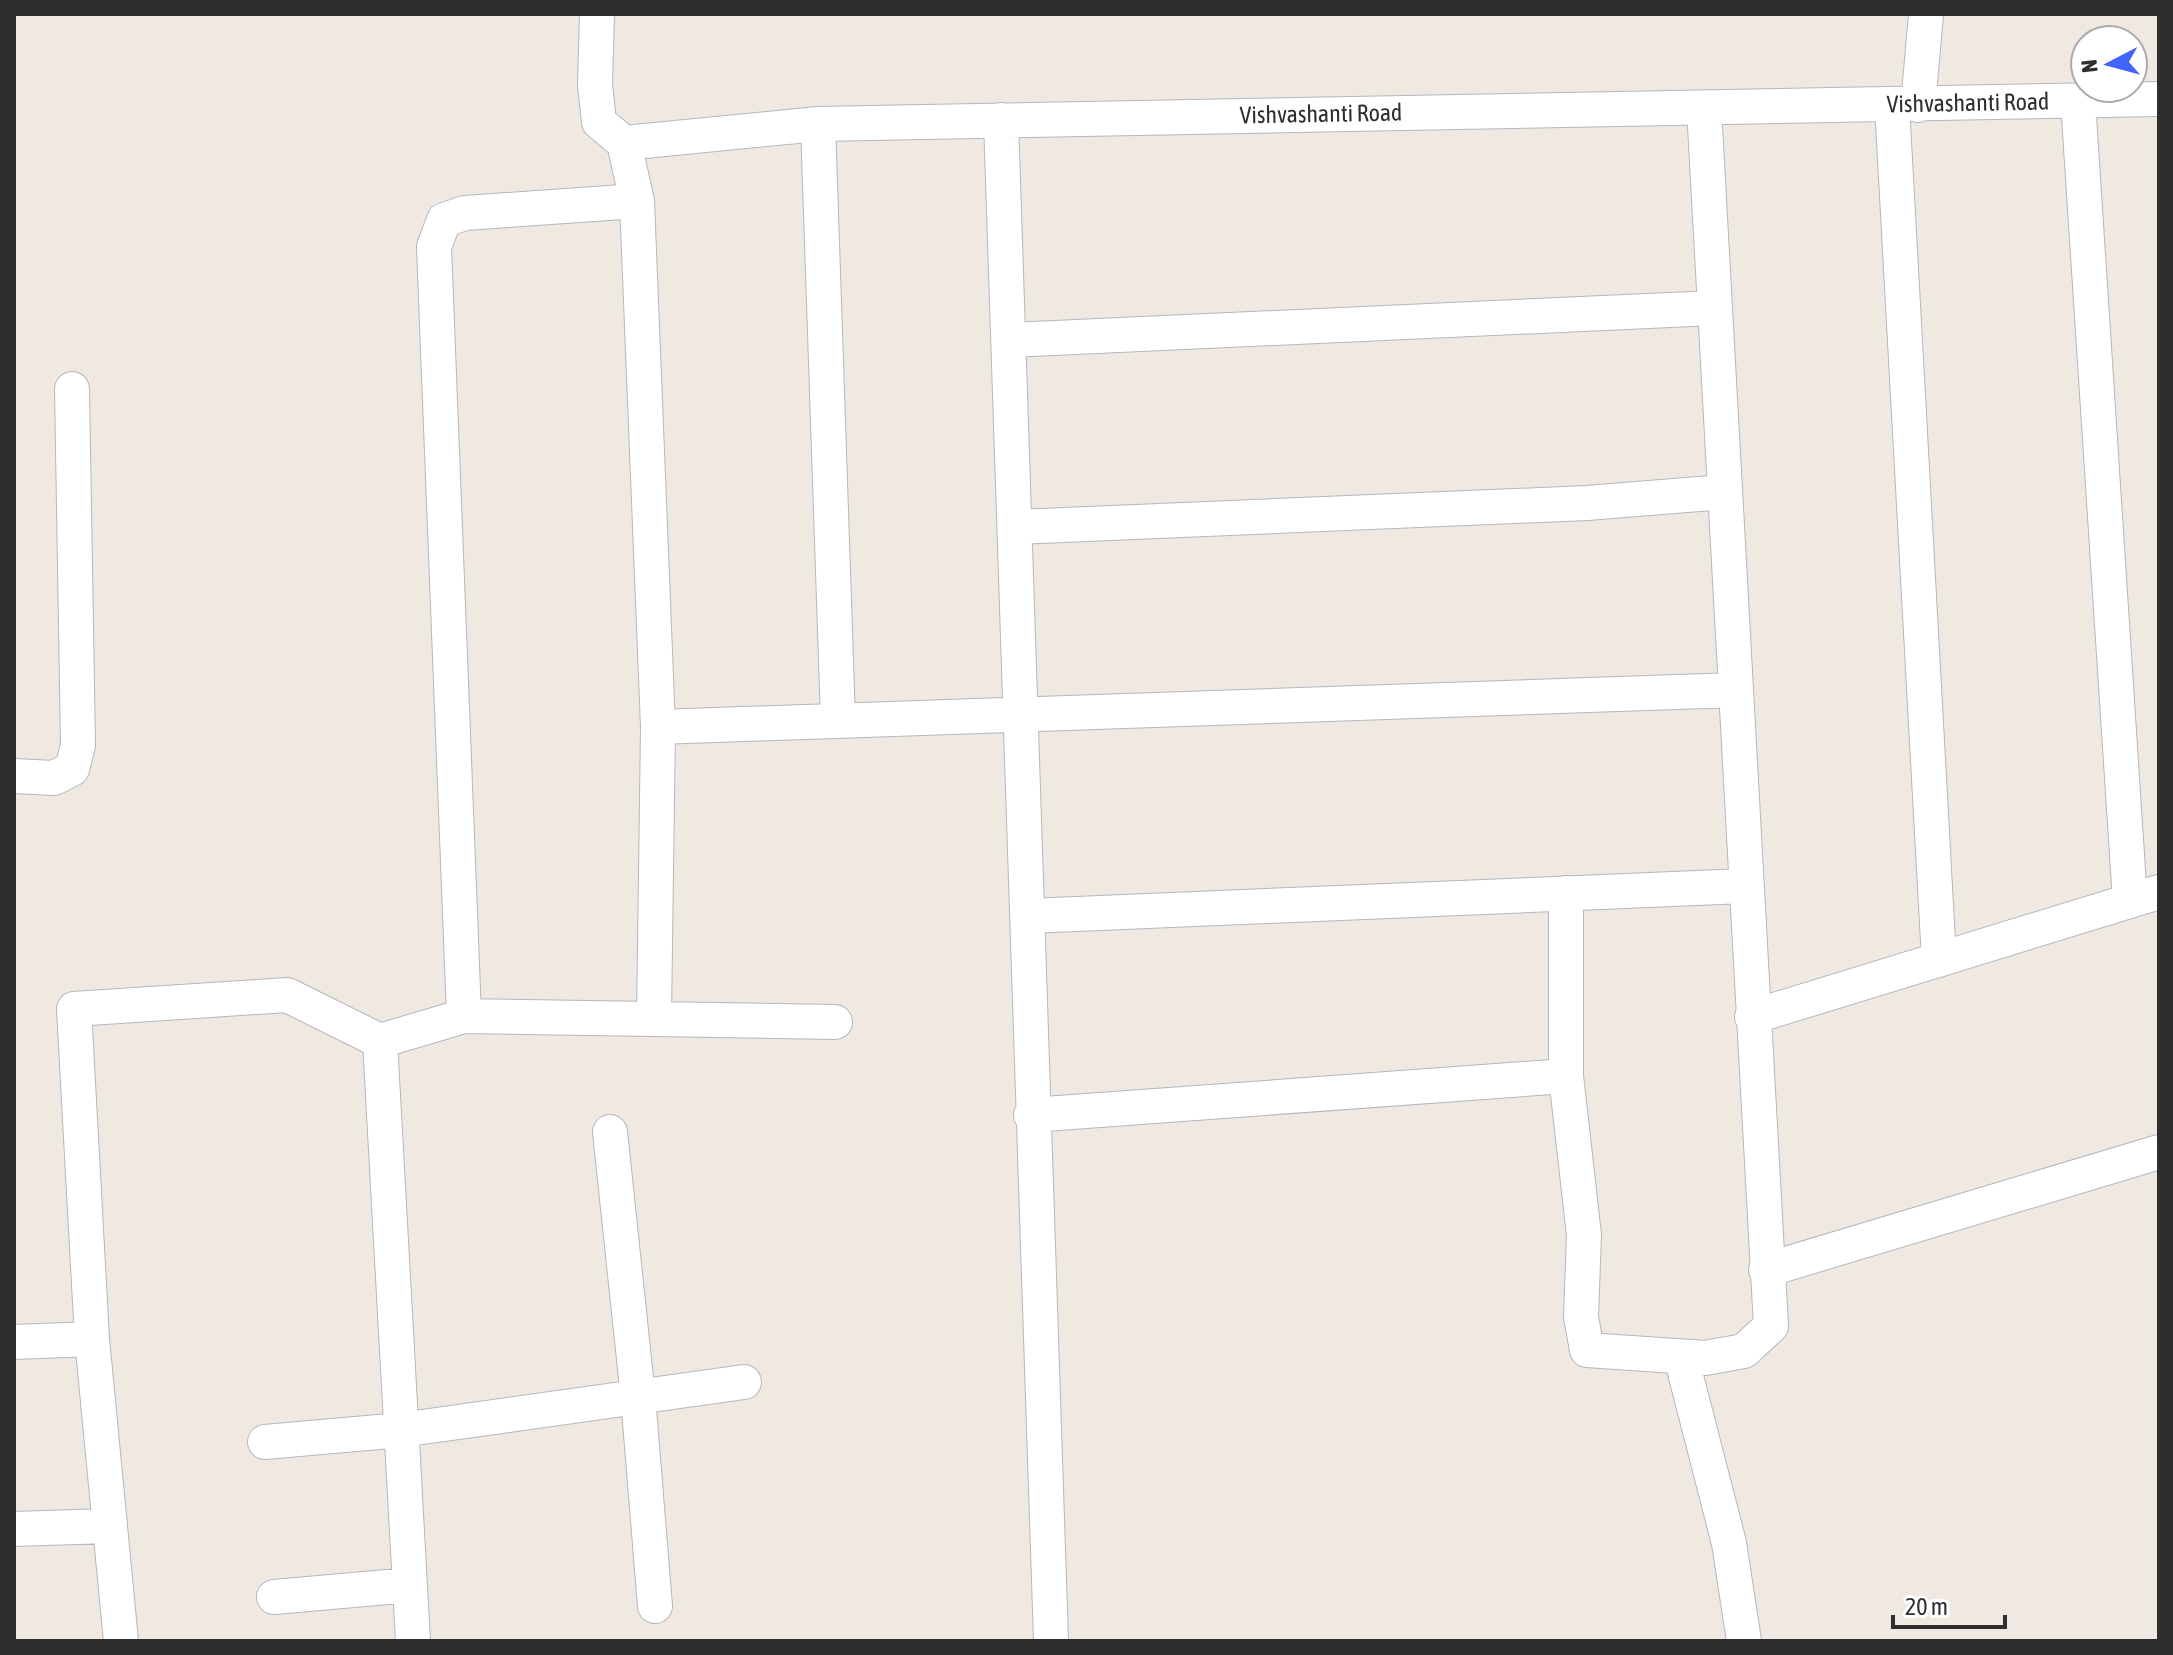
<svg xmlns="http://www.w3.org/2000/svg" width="2173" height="1655" font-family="'Asap Condensed',sans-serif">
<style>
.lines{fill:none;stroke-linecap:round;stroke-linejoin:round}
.minor-casing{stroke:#b4b7c1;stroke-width:36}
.minor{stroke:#fff;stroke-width:34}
.labels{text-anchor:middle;stroke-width:6;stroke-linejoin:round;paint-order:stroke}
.street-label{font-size:24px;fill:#2e2e2e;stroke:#fff}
</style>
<rect width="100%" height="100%" fill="#efe9e1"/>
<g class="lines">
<defs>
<path id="minor" d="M597,14L595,85L599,122L624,143L818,124L2159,99
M2078,101L2130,901
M1892,105L1939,960
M1918,105L1926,14
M1001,120C1020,627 1032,1134 1051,1641
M818,124L838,720
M624,143L637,201L658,727L654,1018
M1010,340L1714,308
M1016,527L1587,503L1724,492
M658,727L1735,690
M14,776L54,778L72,769L78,745L72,389
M1566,893V1076L1584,1235L1581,1317L1587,1350L1705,1358L1744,1351L1771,1326L1704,108
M1029,916L1744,886
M464,1016L434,247L444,220L465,213L637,201
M1752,1017L2159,892
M380,1041L413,1641
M1031,1115L1566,1076
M610,1132L638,1397L655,1606
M1766,1270L2159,1152
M14,1342L92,1339
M1681,1357L1729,1543L1744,1641
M265,1442L401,1430L744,1382
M14,1529L109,1526
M274,1597L410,1585
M121,1641L92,1339L74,1009L287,995L380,1041L464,1016L835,1022"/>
</defs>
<use href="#minor" class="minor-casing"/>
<use href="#minor" class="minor"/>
</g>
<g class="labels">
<g class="street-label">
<text transform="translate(1968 103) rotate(-1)" y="8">Vishvashanti Road</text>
<text transform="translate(1321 114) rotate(-1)" y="8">Vishvashanti Road</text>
</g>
</g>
<rect width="2173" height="1655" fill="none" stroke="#2e2e2e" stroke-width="32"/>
<g transform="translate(2109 64) rotate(264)"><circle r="38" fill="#ffffff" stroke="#ababab" stroke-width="2"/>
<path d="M0-6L14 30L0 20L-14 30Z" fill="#4264fb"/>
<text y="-12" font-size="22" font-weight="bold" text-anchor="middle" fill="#2e2e2e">N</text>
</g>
<path d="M1893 1615v12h112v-12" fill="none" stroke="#2e2e2e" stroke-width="4"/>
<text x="1905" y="1615" font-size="24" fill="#2e2e2e" stroke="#ffffff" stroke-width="6" paint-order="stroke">20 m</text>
</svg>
